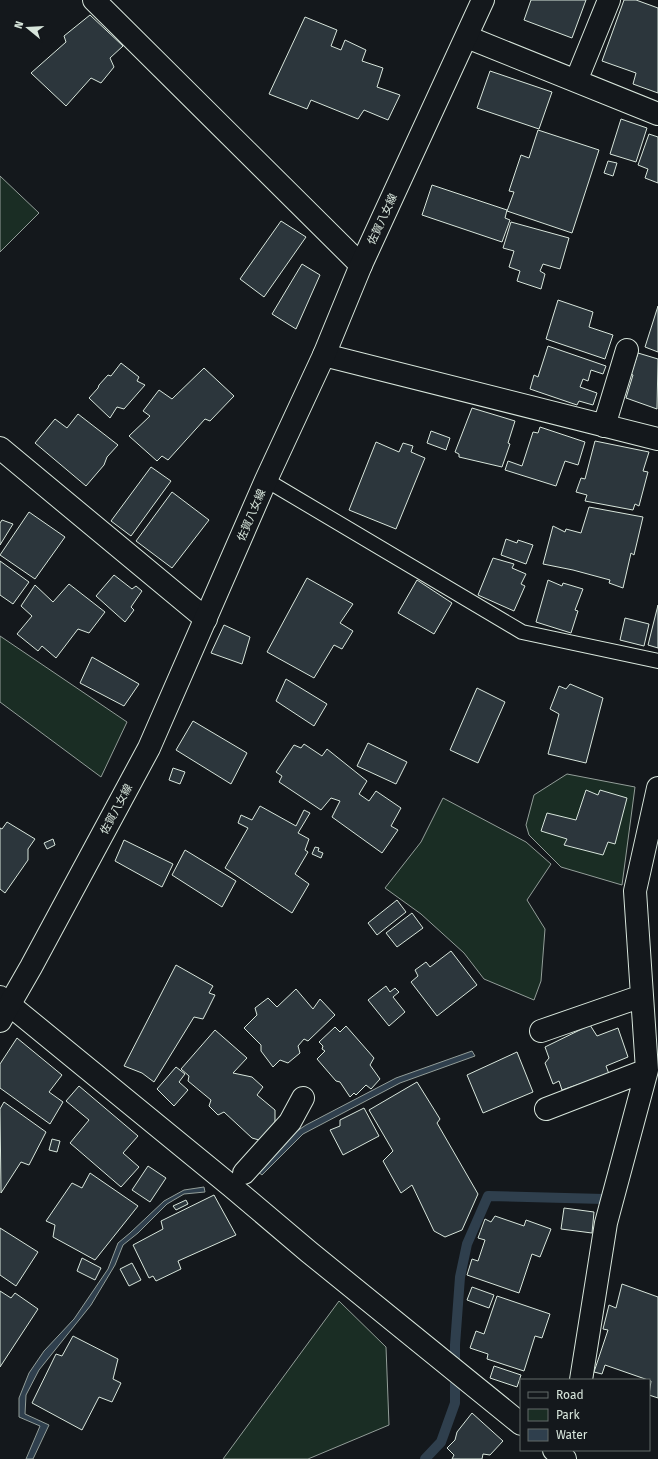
<svg xmlns="http://www.w3.org/2000/svg" width="658" height="1459" font-family="'Fira Sans','Noto Sans JP',sans-serif">
<style>
.green{fill:#1a2d24;stroke:#939e99}
.water{fill:#2f3f4d;stroke:#939e99}
.lines{fill:none;stroke-linecap:round;stroke-linejoin:round}
.stream{stroke:#2f3f4d;stroke-width:10}
.building{fill:#2c363c;stroke:#d8e6dc}
.lane-casing{stroke:#d8e6dc;stroke-width:16}
.street-casing{stroke:#d8e6dc;stroke-width:24}
.secondary-casing{stroke:#d8e6dc;stroke-width:24}
.primary-casing{stroke:#d8e6dc;stroke-width:24}
.lane{stroke:#14181c;stroke-width:14}
.street{stroke:#14181c;stroke-width:22}
.secondary{stroke:#14181c;stroke-width:22}
.primary{stroke:#14181c;stroke-width:22}
.labels{text-anchor:middle;stroke-width:3;stroke-linejoin:round;paint-order:stroke}
.street-label{font-size:11px;fill:#d8e6dc;stroke:#14181c}
</style>
<rect width="100%" height="100%" fill="#14181c"/>
<path class="green" d="M0,176L39,213L0,252Z
M0,636L127,722L101,777L0,702Z
M567,774L635,787L622,885L561,867L529,835L526,825L534,795Z
M443,798L526,842L551,864L527,900L545,929L541,981L534,1000L484,979L464,953L421,914L385,888L421,842Z
M339,1301L386,1347L389,1425L308,1459H223Z"/>
<path class="water" d="M472,1051L475,1056L400,1083L303,1134L262,1175L257,1171L297,1131L306,1125L396,1078Z
M204,1187L205,1192L184,1194L167,1204L138,1233L123,1245L115,1265L91,1305L39,1370L26,1395L25,1414L49,1425L33,1459H26L40,1426L19,1417V1398L29,1373L44,1351L74,1319L108,1269L118,1243L130,1233L164,1201L184,1190Z"/>
<g class="lines">
<path class="stream" d="M425,1459L441,1442L455,1403V1345L460,1277L467,1244L488,1196L604,1199"/>
</g>
<path class="building" d="M531,0H586L572,38L524,20Z
M624,0H636L658,8V93L633,84L636,73L602,61Z
M90,15L123,46L110,58L114,67L101,83L91,78L66,106L31,73L66,42L64,36Z
M305,17L337,30L331,46L341,50L345,40L366,50L362,61L383,68L377,87L400,95L388,120L364,110L358,119L311,100L307,109L269,94Z
M490,71L552,92L539,129L477,108Z
M621,119L647,128L636,162L610,154Z
M538,130L599,150L572,233L507,211L514,192L509,191L521,155L529,158Z
M649,134L658,137V183L645,178L648,169L638,165Z
M608,161L617,163L613,176L604,173Z
M432,185L507,210L505,218L510,220L502,242L422,215Z
M281,221L306,237L264,297L240,279Z
M511,222L569,238L560,269L543,264L540,271L545,274L541,289L517,281L520,271L509,267L514,251L503,248Z
M302,264L320,275L296,329L272,314Z
M558,300L593,312L589,327L613,335L605,359L546,339Z
M658,306V352L645,347Z
M548,346L606,366L603,374L591,370L588,381L583,379L580,387L597,393L593,405L579,401L577,405L530,389L534,375L538,377Z
M638,353L658,359L657,409L626,398L633,375L631,374Z
M121,363L139,377L137,381L145,385L124,409L117,407L110,418L89,398L98,388L99,385L108,375L111,376Z
M204,368L234,396L210,421L205,419L168,460L162,456L157,461L129,436L150,416L143,411L159,390L172,399Z
M472,408L515,421L508,443L510,444L502,467L459,457V454L455,452Z
M78,414L118,445L107,457L104,465L86,486L35,443L55,419L67,428Z
M540,427L585,442L578,465L565,461L556,486L505,470L508,461L522,466L533,432L538,433Z
M431,431L450,438L446,450L427,443Z
M595,441L649,452L643,471L648,472L639,506L635,504L633,510L585,501L587,495L576,492L581,478L585,479Z
M376,442L399,452L403,443L413,446L411,452L425,458L396,529L349,510Z
M151,467L171,481L131,536L111,521Z
M172,492L209,520L172,568L136,541Z
M589,507L643,517L634,555L631,553L623,588L609,583L610,580L573,570L543,564L553,526L565,532L566,529L581,533Z
M29,512L65,537L35,579L0,555Z
M2,520L13,524L0,545V523Z
M506,539L517,543L518,540L533,545L526,564L501,555Z
M493,558L514,564L512,568L526,574L521,584L525,586L514,611L478,595Z
M0,561L29,582L13,604L0,595Z
M114,575L132,589L136,586L142,591L131,607L134,610L125,622L96,596Z
M307,578L353,604L340,623L353,631L342,649L334,645L314,678L267,652Z
M417,580L452,603L434,634L398,613Z
M548,580L562,586L563,583L583,589L575,610L578,611L571,633L536,622Z
M69,584L105,612L89,633L78,629L56,658L42,646L38,651L17,634L32,616L21,606L35,585L53,602Z
M658,605V648L648,645Z
M625,618L649,624L644,646L620,640Z
M224,625L250,637L242,664L211,653Z
M92,657L139,684L124,706L80,683Z
M286,679L327,704L314,726L276,701Z
M570,684L603,698L586,763L548,754L559,714L550,709L559,686L566,689Z
M477,688L505,702L478,763L450,750Z
M193,721L247,753L231,784L176,750Z
M368,743L407,762L396,784L357,766Z
M304,744L322,756L327,749L367,781L359,794L369,801L376,791L401,808L391,826L398,830L382,853L332,817L340,801L331,798L321,810L279,782L282,776L276,772L294,745L301,748Z
M173,768L185,772L180,784L169,780Z
M586,790L598,795L600,790L627,798L615,844L608,842L603,855L564,845L567,839L541,831L547,813L576,820Z
M260,806L296,826L304,810L310,813L298,833L309,839L305,850L308,852L295,874L309,884L292,913L225,868L248,828L238,823L241,815L252,820Z
M7,822L35,839L28,849V860L5,893L0,889V828L2,829Z
M53,839L55,845L47,849L44,843Z
M124,840L173,864L162,887L115,861Z
M315,847L319,848L318,851L323,853L321,858L312,854Z
M185,850L236,881L222,907L172,875Z
M397,900L406,912L377,935L368,923Z
M412,913L423,928L397,947L386,933Z
M451,951L477,985L437,1016L411,982L418,976L415,970L426,962L430,967Z
M176,965L213,986L209,993L215,995L203,1019L194,1017L154,1082L142,1073L124,1066Z
M386,986L390,992L395,988L399,992L393,997L405,1012L389,1026L368,1000Z
M296,989L313,1009L320,999L335,1015L308,1041L304,1039L298,1046L300,1053L288,1063L280,1060L273,1067L261,1051V1045L244,1028L257,1015L255,1008L268,998L277,1007Z
M590,1025L597,1036L618,1028L628,1057L606,1066L609,1074L562,1090L559,1081L553,1084L545,1063L549,1058L545,1047Z
M346,1026L374,1058L370,1065L380,1079L371,1089L366,1085L356,1095L354,1093L350,1097L340,1082L336,1081L317,1059L325,1051L322,1049L323,1046L319,1042L335,1027L340,1032Z
M215,1030L247,1058L233,1073L252,1077L263,1087L257,1095L275,1110V1122L259,1140L252,1138L224,1112L218,1115L209,1106L211,1100L188,1081L189,1076L181,1069Z
M17,1038L62,1075L49,1092L63,1102L50,1124L0,1088V1064Z
M517,1052L533,1092L483,1113L467,1075Z
M176,1067L185,1074L179,1082L188,1090L174,1106L157,1089Z
M417,1082L440,1119L437,1123L478,1194L462,1230L445,1237L434,1231L412,1185L401,1193L383,1161L393,1151L369,1110Z
M79,1086L138,1136L123,1153L139,1167L121,1187L70,1143L89,1120L66,1101Z
M4,1102L46,1132L29,1165L21,1162L1,1193L0,1109Z
M364,1108L379,1136L343,1155L330,1130L340,1126V1120Z
M52,1139L60,1141L57,1152L49,1150Z
M148,1166L166,1178L150,1202L132,1190Z
M90,1173L138,1206L95,1260L53,1237L55,1225L46,1221L72,1183L82,1188Z
M214,1195L236,1235L178,1261L181,1269L156,1281L153,1276L149,1278L133,1245L163,1229L161,1221Z
M186,1200L188,1204L176,1210L173,1206Z
M564,1208L594,1212L592,1233L561,1229Z
M495,1216L524,1226L526,1220L551,1229L540,1257L532,1254L519,1293L467,1275L472,1259L478,1261L485,1240L478,1238L485,1219L491,1222Z
M0,1228L38,1252L16,1286L0,1275Z
M82,1258L101,1268L95,1280L77,1271Z
M132,1263L141,1280L129,1286L120,1269Z
M622,1284L658,1297V1398L649,1395L651,1381L605,1365L602,1374L594,1372L608,1330L603,1329L609,1305L616,1308Z
M472,1287L494,1295L489,1308L467,1300Z
M0,1291L11,1298L15,1293L38,1309L0,1367Z
M497,1296L550,1314L542,1338L535,1336L524,1371L487,1359L488,1354L470,1348L476,1331L484,1334Z
M73,1336L118,1359L113,1379L121,1383L112,1402L99,1397L82,1430L32,1403L56,1354L62,1356Z
M494,1366L521,1375L517,1387L490,1378Z
M472,1413L503,1441L490,1455L483,1454L482,1459H452L454,1455L447,1448L455,1440L457,1432Z"/>
<g class="lines">
<defs>
<path id="lane" d="M266,480L522,632L658,661"/>
<path id="street" d="M94,0L361,265
M467,37L658,114
M576,81L609,0
M324,355L658,439
M604,426L627,350
M0,448L206,619
M541,1031L642,996
M546,1109L647,1070
M244,1173L290,1122L303,1098
M581,1380L606,1223L647,1070L635,891L658,788"/>
<path id="secondary" d="M0,997L231,1186L309,1252L521,1424
M554,1450L565,1459"/>
<path id="primary" d="M0,1021L31,967L149,748L266,480L324,355L361,265L483,0"/>
</defs>
<use href="#lane" class="lane-casing"/>
<use href="#street" class="street-casing"/>
<use href="#secondary" class="secondary-casing"/>
<use href="#primary" class="primary-casing"/>
<use href="#lane" class="lane"/>
<use href="#street" class="street"/>
<use href="#secondary" class="secondary"/>
<use href="#primary" class="primary"/>
</g>
<g class="labels">
<g class="street-label">
<text transform="translate(382 219) rotate(-65)" y="4">佐賀八女線</text>
<text transform="translate(251 515) rotate(-67)" y="4">佐賀八女線</text>
<text transform="translate(116 809) rotate(-62)" y="4">佐賀八女線</text>
</g>
</g>
<rect x="520" y="1379" width="130" height="72" fill="#14181c" stroke="#626a69"/>
<rect x="528" y="1392" width="20" height="6" fill="#14181c" stroke="#626a69"/>
<text x="556" y="1399" font-size="12" fill="#d8e6dc">Road</text>
<rect x="528" y="1409" width="20" height="12" fill="#1a2d24" stroke="#626a69"/>
<text x="556" y="1419" font-size="12" fill="#d8e6dc">Park</text>
<rect x="528" y="1429" width="20" height="12" fill="#2f3f4d" stroke="#626a69"/>
<text x="556" y="1439" font-size="12" fill="#d8e6dc">Water</text>
<g transform="translate(28 28) rotate(288)" stroke="#14181c" stroke-width="3" paint-order="stroke">
<path d="M0-3L7 15L0 10L-7 15Z" fill="#d8e6dc"/>
<text y="-6" font-size="11" font-weight="bold" text-anchor="middle" fill="#d8e6dc">N</text>
</g>
</svg>
